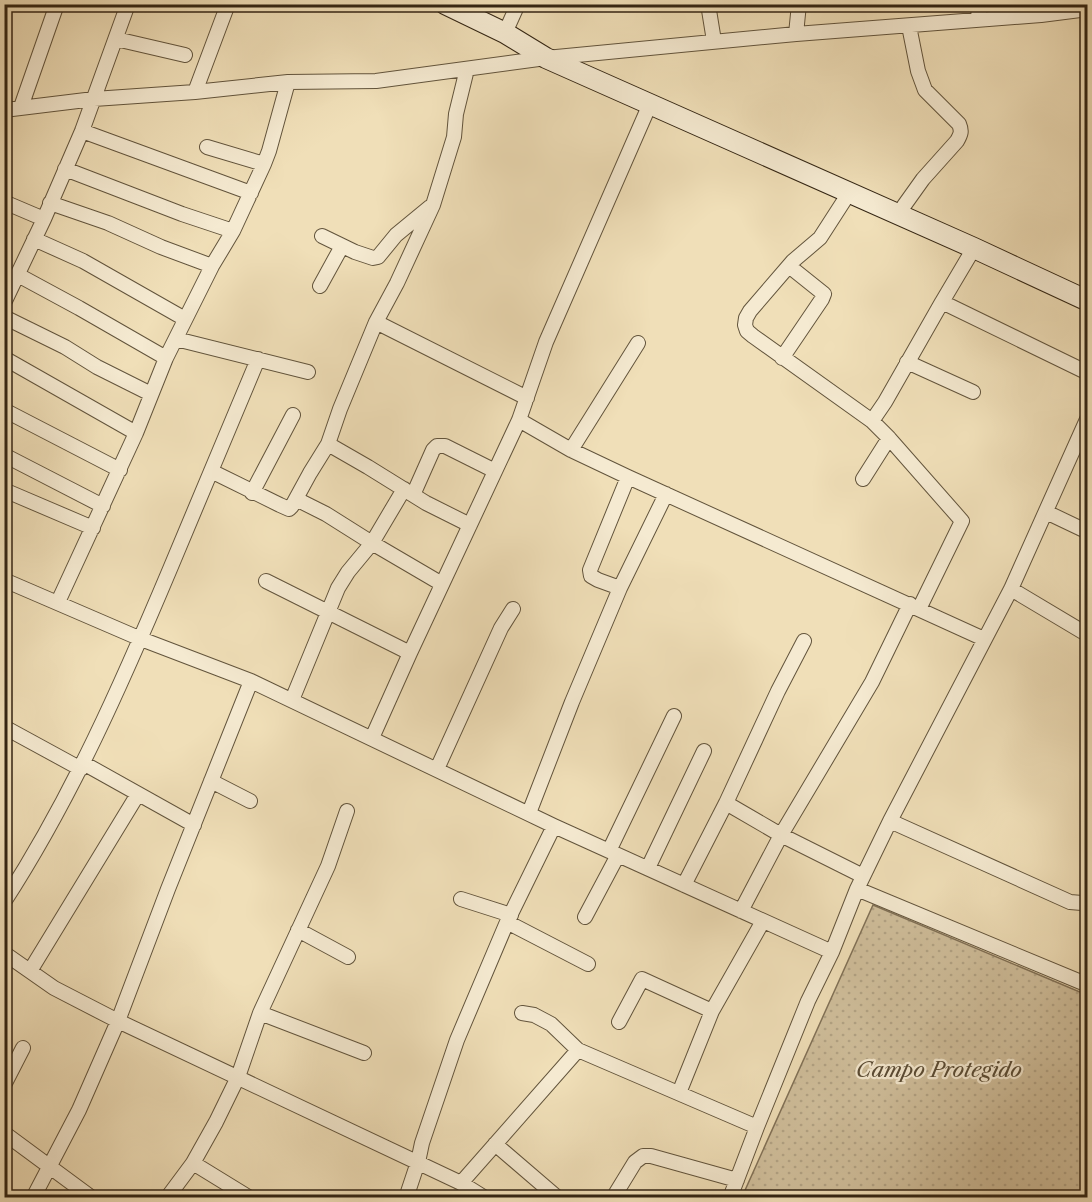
<svg xmlns="http://www.w3.org/2000/svg" width="1092" height="1202" font-family="'Libre Caslon Text',serif">
<style>
.green{fill:url(#green-dots);stroke:#827258;stroke-width:1.5}
.lines{fill:none;stroke-linecap:round;stroke-linejoin:round}
.street-casing{stroke:#62543c;stroke-width:16}
.secondary-casing{stroke:#332513;stroke-width:22}
.street{stroke:#f5ead1;stroke-width:14}
.secondary{stroke:#f5ead1;stroke-width:20}
.labels{text-anchor:middle;stroke-width:4.5;stroke-linejoin:round;paint-order:stroke}
.park-label{font-size:21px;font-style:italic;fill:#5a4c35;stroke:#f5ead1}
</style>
<defs>
<pattern id="green-dots" width="8" height="8" patternUnits="userSpaceOnUse" patternTransform="scale(1.5)"><rect width="8" height="8" fill="#d0bf9c"/><path d="M2 2h.1M6 6h.1" fill="none" stroke="#b3a486" stroke-width="1.8" stroke-linecap="round"/></pattern>
</defs>
<rect width="100%" height="100%" fill="#f0dfb8"/>
<filter id="stains"><feTurbulence type="fractalNoise" baseFrequency=".00333" numOctaves="4"/><feColorMatrix values="0 0 0 0 .2 0 0 0 0 .09 0 0 0 0 .02 0 0 0 .5 -.17"/></filter>
<radialGradient id="worn" r=".72"><stop offset=".6" stop-color="#630" stop-opacity="0"/><stop offset="1" stop-color="#630" stop-opacity=".3"/></radialGradient>
<path class="green" d="M873,905L1087,995V1197H742Z"/>
<g class="lines">
<defs>
<path id="street" d="M708,4L714,41
M978,20L979,4
M505,33L518,4
M796,34L799,4
M116,39L185,55
M195,92L228,4
M21,107L57,4
M4,110L94,99L195,92L288,82L376,81L546,58L796,34L1041,15L1088,9
M82,131L251,193
M207,147L264,164
M65,169L182,214L233,231
M849,193L820,238L793,261L750,311L746,318L745,325L747,331L753,336L872,421L889,438L962,521L919,609
M4,202L44,219
M50,203L108,223L161,247L212,266
M898,214L923,179L957,141C961,134 962,131 959,124L925,90L918,71L909,26
M322,236L355,252L373,258L378,257L396,235L430,207
M34,239L83,261L185,319
M974,248L942,302L1088,373
M18,275L79,308L166,358
M320,286L342,246
M4,303L44,219L82,131L128,4
M4,317L65,347L97,367L151,394
M376,322L527,398
M176,339L308,372
M4,358L136,433
M782,358L822,299L824,294L789,266
M907,362L973,392
M4,410L120,470
M519,420L571,450L628,477L984,639
M872,421L885,402L942,302
M328,444L368,467L426,503L470,525
M571,450L638,343
M4,455L103,506
M211,471L280,505L289,509L292,506L310,473L328,444L340,409L376,322L397,283L433,205L454,137L456,114L467,69
M863,479L889,438
M4,490L93,528
M252,493L293,415
M413,495L433,450L437,446H445L495,471
M296,499L326,514L372,543L442,584
M1046,512L1088,532
M4,580L141,639L251,681L554,826L832,952
M266,581L410,653
M620,588L598,580L591,576L590,570L628,477
M1011,589L1088,635
M58,602L136,433L166,358L212,266L233,231L264,164L269,151L288,82
M292,700L338,588L348,572L372,543L404,489
M4,727L81,769
M372,738L410,653L519,420L546,342L650,104
M83,763L194,825
M437,769L501,628L513,609
M211,781L250,801
M726,803L781,835L863,876
M529,813L572,702L620,588L666,494
M890,821L1070,902L1082,903L1088,900
M609,851L674,716
M648,868L704,751
M684,885L726,803L778,691L804,641
M857,889L1088,985
M461,899L511,915
M4,902C72,797 122,683 170,569C199,499 229,429 258,359
M741,911L781,835L872,682L910,604
M585,917L618,855
M507,922L588,964
M298,930L348,957
M4,953L54,988L118,1021L461,1183L485,1198
M30,971L138,794
M260,1013L364,1053
M522,1013L534,1015L551,1024L578,1050L757,1127
M619,1022L642,979L712,1011
M4,1085L23,1048
M679,1093L712,1011L763,921
M4,1133L92,1198
M495,1144L558,1198
M193,1163L250,1198
M461,1183L578,1050
M33,1198L79,1110L118,1021L168,889L251,681
M167,1198L193,1163L216,1122L238,1077L260,1013L328,866L347,811
M406,1198L418,1162L422,1143L457,1040L507,922L554,826
M613,1198L635,1162L643,1156H651L737,1180
M730,1198L757,1127L808,1001L832,952L857,889L890,821L1011,589L1088,417"/>
<path id="secondary" d="M445,4L505,33L546,58L974,248L1088,301"/>
</defs>
<use href="#street" class="street-casing"/>
<use href="#secondary" class="secondary-casing"/>
<use href="#street" class="street"/>
<use href="#secondary" class="secondary"/>
</g>
<g class="labels">
<g class="park-label">
<text x="939" y="1077">Campo Protegido</text>
</g>
</g>
<rect width="1092" height="1202" fill="none" stroke="#f0dfb8" stroke-width="24"/>
<rect x="6" y="6" width="1080" height="1190" fill="none" stroke="#332513" stroke-width="3"/>
<rect x="12" y="12" width="1068" height="1178" fill="none" stroke="#332513" stroke-width="1.5"/>
<rect width="100%" height="100%" filter="url(#stains)"/>
<rect width="100%" height="100%" fill="url(#worn)"/>
</svg>
